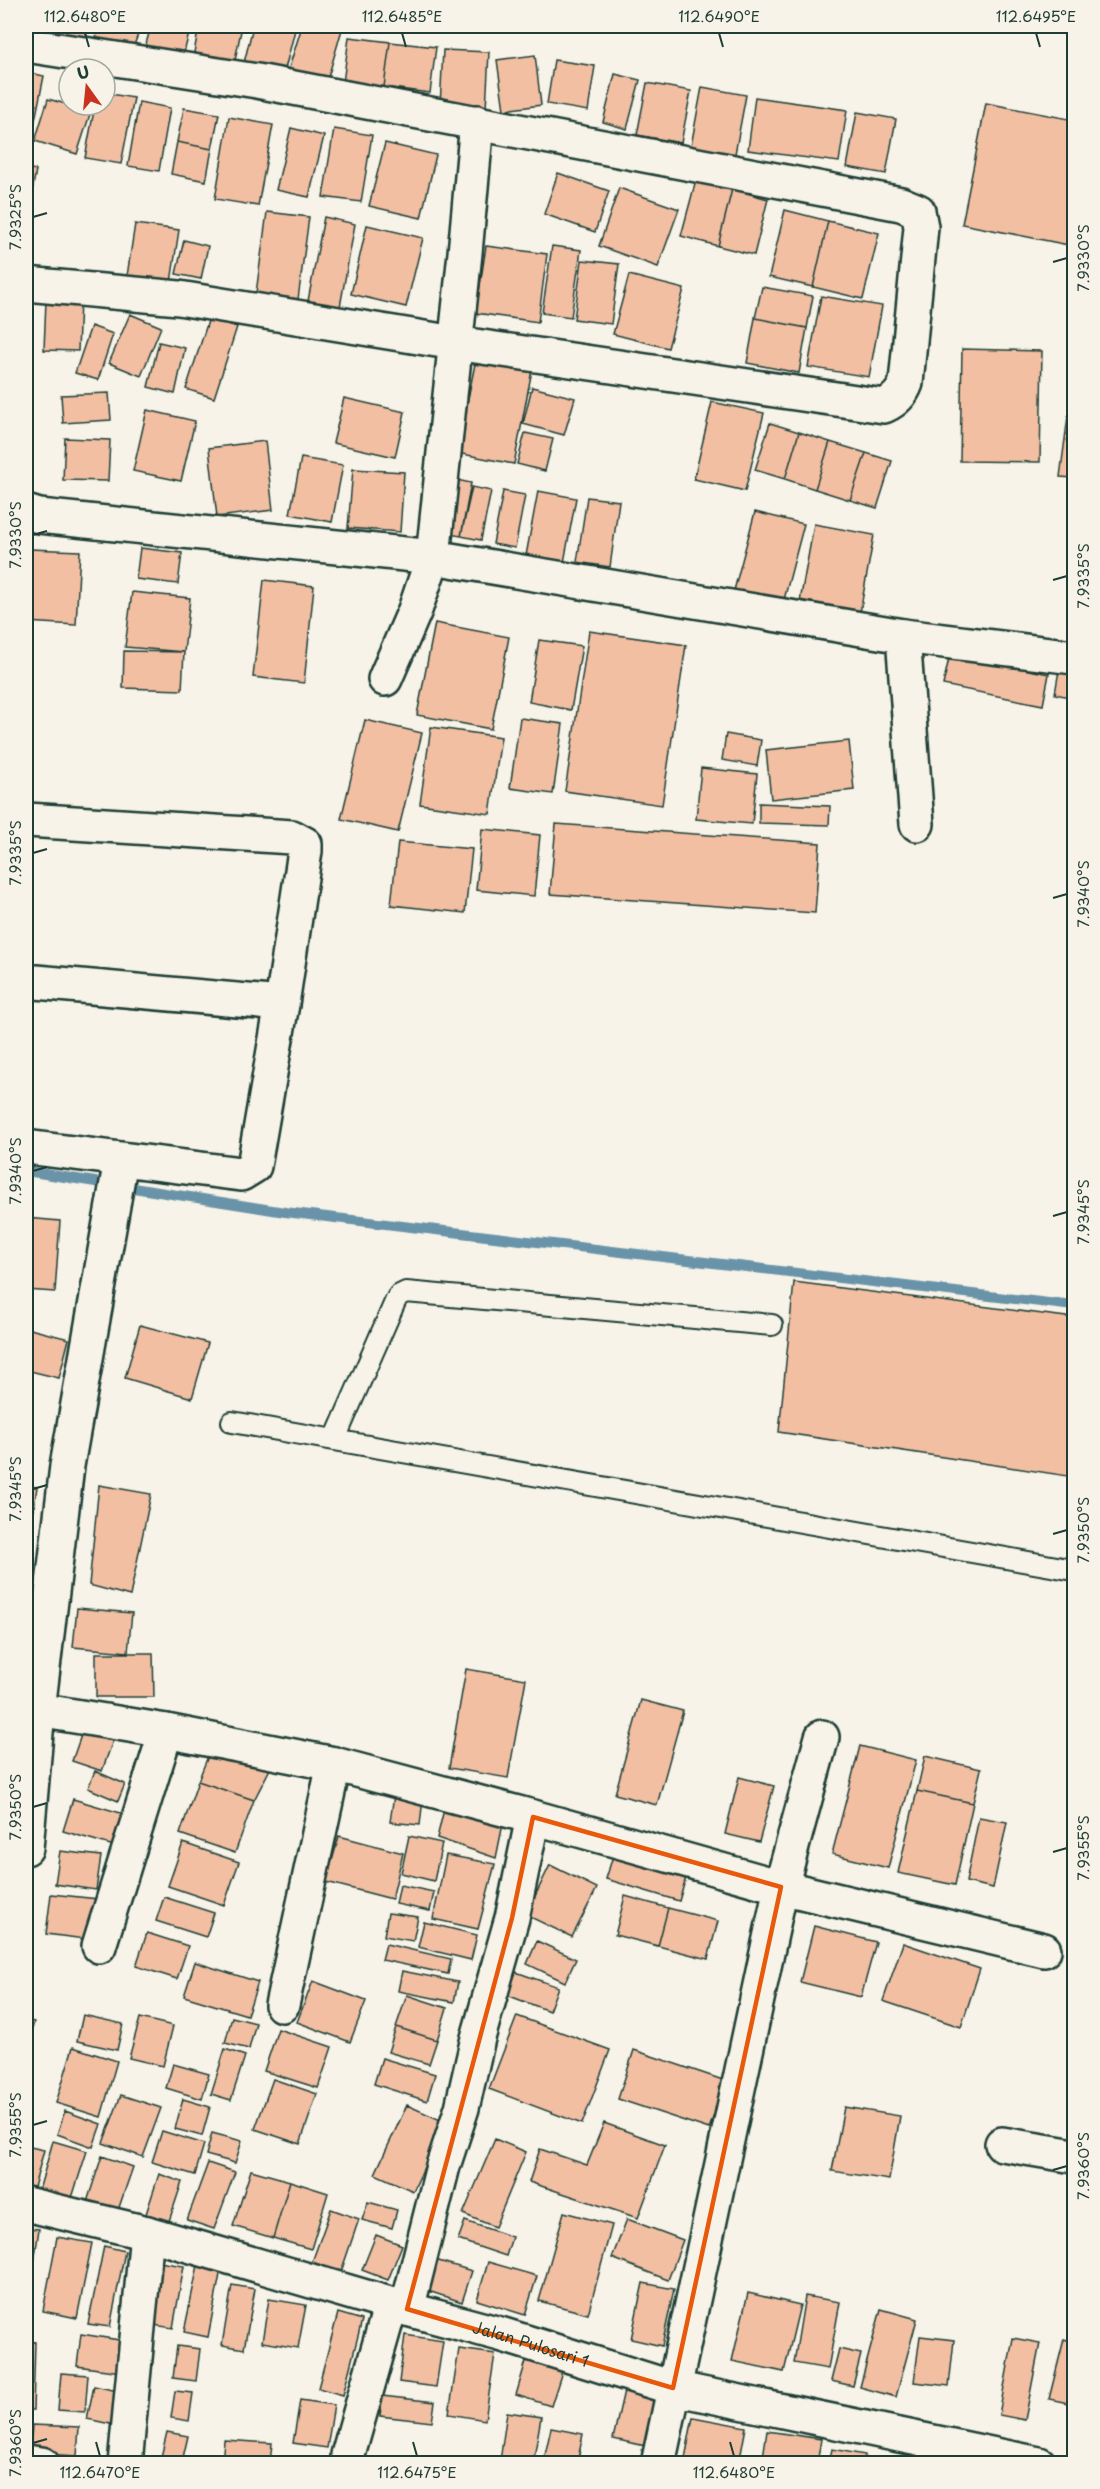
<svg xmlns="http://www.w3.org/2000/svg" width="1100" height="2489" font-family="'Playpen Sans',sans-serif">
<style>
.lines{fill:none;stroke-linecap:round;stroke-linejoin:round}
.stream{stroke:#6993a9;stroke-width:10}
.building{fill:#f2bfa3;stroke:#1f3d34;stroke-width:1.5}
.lane-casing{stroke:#1f3d34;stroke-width:24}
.street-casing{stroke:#1f3d34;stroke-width:38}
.lane{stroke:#f7f3e8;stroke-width:20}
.street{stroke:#f7f3e8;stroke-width:33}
.marked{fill:none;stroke:#e8590c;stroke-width:4.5;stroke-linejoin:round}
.ticks{fill:none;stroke:#1f3d34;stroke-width:2}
.labels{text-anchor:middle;stroke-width:4.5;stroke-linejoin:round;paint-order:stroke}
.street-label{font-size:16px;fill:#1f3d34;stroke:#f7f3e8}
.neatline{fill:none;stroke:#1f3d34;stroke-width:2}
.ticks-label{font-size:15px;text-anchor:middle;fill:#1f3d34}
</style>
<rect width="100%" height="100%" fill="#f7f3e8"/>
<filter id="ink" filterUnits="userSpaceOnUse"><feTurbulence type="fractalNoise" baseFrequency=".0167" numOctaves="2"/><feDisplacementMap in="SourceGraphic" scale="12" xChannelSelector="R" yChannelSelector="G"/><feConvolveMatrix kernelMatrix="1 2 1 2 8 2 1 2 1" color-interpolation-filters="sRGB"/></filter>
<g filter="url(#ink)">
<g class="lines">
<path class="stream" d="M26,1171L285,1212L1074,1306"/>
</g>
<path class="building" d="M45,26H88L84,47L42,38Z
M100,26H141L132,51L95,40Z
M151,26H191L182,60L144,51Z
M199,26H242L234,65L193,58Z
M253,26H296L284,73L244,63Z
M302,26H343L327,81L288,71Z
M349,37L390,42L384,87L343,83Z
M390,42L436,47L430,93L384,87Z
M443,50L489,52L486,109L440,106Z
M535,55L541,105L504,110L497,60Z
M554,60L595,66L588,111L547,104Z
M26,72L44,76L29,150L26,149Z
M615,74L640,80L627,129L603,122Z
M647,83L691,91L681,143L637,135Z
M702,87L746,95L735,154L691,146Z
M105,93L134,98L121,164L85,158L95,105H105Z
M755,97L847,110L839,162L748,150Z
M48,99L91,111L77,154L35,141Z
M139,102L170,108L159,171L128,166Z
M986,103L1074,120V246L962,224Z
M184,108L219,114L212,149L177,142Z
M857,112L896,119L886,174L847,167Z
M229,117L273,125L258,206L215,199Z
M291,128L324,136L309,197L276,190Z
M334,129L372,135L361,202L323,197Z
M177,142L212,149L206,181L171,174Z
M385,143L436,155L421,218L369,206Z
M26,168L36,170L26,224Z
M558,173L609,191L595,232L544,214Z
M696,180L732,189L718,246L681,236Z
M619,188L679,209L658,267L599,246Z
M732,189L768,199L754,255L718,246Z
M785,210L828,221L813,287L769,277Z
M267,212L309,217L298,299L256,293Z
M324,217L355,224L340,307L308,301Z
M828,221L879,233L863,299L813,287Z
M135,224L179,230L171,282L127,276Z
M367,225L423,238L406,307L351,294Z
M184,240L208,246L201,279L176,274Z
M486,246L547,254L538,322L476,313Z
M552,246L581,250L571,317L542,313Z
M582,260L619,264L611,324L574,319Z
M629,275L684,289L668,348L613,334Z
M762,287L813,296L807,328L755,318Z
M821,296L882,306L869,377L808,367Z
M46,300L80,301L78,351L44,350Z
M130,314L161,327L141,376L109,363Z
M209,318L237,327L214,398L186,389Z
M755,318L807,328L799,373L747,363Z
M91,326L113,334L98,380L75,373Z
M159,342L185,348L175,394L148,387Z
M962,349L1042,351L1040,462L960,461Z
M476,359L532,370L514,464L457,453Z
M1074,374V409L1070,408Z
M532,387L575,398L564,435L523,424Z
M109,393L111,420L63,423L61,395Z
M344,398L405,412L395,457L333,443Z
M712,402L764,413L745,491L694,479Z
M147,410L195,421L181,481L133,471Z
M1068,416L1074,417V478L1060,477Z
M770,423L799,432L785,479L755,470Z
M799,432L830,442L815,489L785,479Z
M525,433L553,439L545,471L517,464Z
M65,438L110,440L108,481L63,480Z
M265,441L273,510L217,517L209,448Z
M830,442L866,453L850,500L815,489Z
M866,453L892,461L877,508L850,500Z
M301,458L343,465L332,522L290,514Z
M353,469L404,472L400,532L348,528Z
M452,479L471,483L461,536L443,533Z
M472,487L491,491L481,540L461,536Z
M503,491L525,495L515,548L493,544Z
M538,491L576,498L563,568L525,561Z
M587,497L619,501L610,567L577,562Z
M755,512L804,524L781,611L732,598Z
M814,524L874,535L859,618L799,607Z
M140,548L182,553L178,584L136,579Z
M29,549L80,551L76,625L26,622Z
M264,580L314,586L304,683L253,677Z
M132,592L190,598L184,652L125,647Z
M435,623L509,637L491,729L417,715Z
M589,631L686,645L662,805L565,791Z
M539,640L582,646L571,710L529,702Z
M124,651L184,652L182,690L123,688Z
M950,654L1049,674L1043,705L943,685Z
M1060,664L1074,666V698L1055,694Z
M520,718L563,724L553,794L510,788Z
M365,720L422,733L398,832L341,819Z
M431,727L501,737L490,814L420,804Z
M726,734L761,740L757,766L722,760Z
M849,741L854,790L771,799L766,750Z
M701,768L757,774L752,824L696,819Z
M759,803L830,806L829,825L759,823Z
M556,824L820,843L815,913L550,894Z
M482,829L540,835L534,896L476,890Z
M1073,836H1074V862H1072Z
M398,842L472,849L465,913L391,905Z
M26,1218L60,1221L55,1292L26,1290Z
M794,1282L1074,1318V1477L779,1432Z
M140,1325L208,1343L192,1398L125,1378Z
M26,1328L69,1339L59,1378L26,1370Z
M99,1485L151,1494L130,1596L89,1585Z
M26,1486L37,1487L33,1514L26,1513Z
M26,1523L33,1524L30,1549L26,1548Z
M77,1608L132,1613L128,1652L73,1647Z
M26,1639L30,1640L26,1680Z
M96,1653H153L154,1697H96Z
M466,1669L526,1679L508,1778L449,1768Z
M641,1700L683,1711L657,1805L615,1794Z
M86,1721L116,1732L102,1771L72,1761Z
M213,1744L271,1767L254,1800L198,1781Z
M860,1746L916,1760L888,1868L832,1854Z
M925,1756L981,1769L973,1803L917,1791Z
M95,1771L125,1784L118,1801L88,1788Z
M739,1777L774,1786L759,1842L725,1834Z
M198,1781L254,1800L235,1853L180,1834Z
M917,1791L973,1803L955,1885L898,1873Z
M394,1795L423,1798L420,1825L390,1822Z
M73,1799L131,1816L121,1848L63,1831Z
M446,1801L504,1819L496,1858L437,1838Z
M979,1817L1007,1822L993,1888L966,1882Z
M339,1836L403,1853L392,1899L326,1882Z
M409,1836L442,1843L434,1881L401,1873Z
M617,1842L690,1864L679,1901L606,1879Z
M183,1843L239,1862L224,1905L168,1886Z
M60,1851L101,1856L96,1890L55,1884Z
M446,1855L495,1864L478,1929L433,1919Z
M550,1865L597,1888L572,1937L526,1915Z
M400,1885L434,1892L430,1911L396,1904Z
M51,1894L98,1899L93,1940L46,1934Z
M625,1896L668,1908L658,1946L615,1935Z
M164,1897L214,1913L206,1937L156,1921Z
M668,1908L718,1921L708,1959L658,1946Z
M388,1913L418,1917L413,1941L384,1936Z
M424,1922L477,1935L471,1960L418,1947Z
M814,1926L876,1942L861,1997L800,1982Z
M147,1933L188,1946L177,1979L136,1966Z
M537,1941L576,1959L565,1982L527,1964Z
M903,1943L980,1969L961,2027L883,2001Z
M386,1944L451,1959L448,1974L382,1960Z
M195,1962L258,1982L247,2015L184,1996Z
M402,1971L458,1982L454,2002L398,1991Z
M516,1972L558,1987L549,2011L507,1995Z
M313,1981L366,2001L350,2042L297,2022Z
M407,1995L447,2008L437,2040L396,2027Z
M83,2015L123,2024L117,2050L77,2041Z
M517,2016L610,2050L582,2124L489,2089Z
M232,2017L256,2023L249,2049L225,2043Z
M140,2018L173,2026L163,2066L129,2058Z
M26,2020L34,2022L26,2050Z
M396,2027L437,2040L429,2064L388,2052Z
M278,2029L332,2047L318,2088L264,2071Z
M73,2047L117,2061L101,2117L56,2103Z
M225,2049L245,2056L231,2100L211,2094Z
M634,2050L726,2081L709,2129L618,2099Z
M382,2058L435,2074L427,2101L374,2084Z
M173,2064L209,2074L202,2099L166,2088Z
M273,2079L317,2094L300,2144L255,2129Z
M121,2095L161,2108L143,2157L103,2143Z
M183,2099L210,2107L202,2136L175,2129Z
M407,2105L445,2122L413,2191L375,2174Z
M844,2107L900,2116L889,2180L832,2171Z
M65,2111L101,2124L93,2147L57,2134Z
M604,2123L665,2145L638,2218L529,2182L540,2149L587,2165Z
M162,2131L204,2144L195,2175L152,2162Z
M212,2133L242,2141L235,2163L206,2155Z
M495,2139L526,2152L495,2227L463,2214Z
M53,2141L87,2151L70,2204L38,2194Z
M26,2146L44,2150L33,2191L26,2189Z
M102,2156L133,2167L116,2216L86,2205Z
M208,2163L235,2172L214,2229L187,2220Z
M251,2170L290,2181L273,2238L233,2226Z
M159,2174L182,2182L168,2224L145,2217Z
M290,2181L328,2193L311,2249L273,2238Z
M368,2202L397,2210L392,2228L362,2220Z
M331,2209L359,2219L341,2272L312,2262Z
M564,2212L612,2225L588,2314L539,2301Z
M627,2219L683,2240L668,2280L612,2258Z
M465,2221L512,2237L506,2256L458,2240Z
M26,2228L39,2229L26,2317Z
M376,2235L402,2245L388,2280L362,2270Z
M57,2237L92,2243L77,2318L43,2311Z
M104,2246L125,2251L110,2327L88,2324Z
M432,2259L472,2271L462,2302L422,2289Z
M159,2262L184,2266L173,2328L147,2324Z
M488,2262L537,2276L525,2315L477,2300Z
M198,2265L221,2269L208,2337L184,2332Z
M643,2283L674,2289L662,2346L631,2339Z
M232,2285L255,2289L244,2349L222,2345Z
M748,2293L800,2305L784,2372L732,2361Z
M805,2296L840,2302L828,2369L794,2363Z
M269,2299L306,2305L298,2348L262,2342Z
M881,2309L917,2319L896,2397L860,2387Z
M338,2313L362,2320L343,2395L318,2388Z
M81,2334L132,2342L128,2373L77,2366Z
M405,2335L443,2341L436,2387L399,2382Z
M920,2336L954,2340L949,2386L914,2382Z
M1013,2338L1040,2343L1025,2420L999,2415Z
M1064,2339L1074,2342L1073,2404L1049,2399Z
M26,2341L35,2342L33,2410H26Z
M177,2346L200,2349L196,2381L173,2378Z
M459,2349L495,2354L485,2420L449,2414Z
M839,2349L861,2354L853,2386L831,2381Z
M529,2351L565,2362L551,2406L516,2395Z
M61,2373L88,2375L85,2412L58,2410Z
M94,2386L127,2393L120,2426L87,2419Z
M625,2386L658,2392L646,2446L613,2439Z
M175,2391L193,2393L189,2421L171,2418Z
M382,2396L435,2402L432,2422L380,2416Z
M300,2400L334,2405L327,2448L293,2443Z
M507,2412L541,2417L533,2464L500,2461Z
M693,2417L746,2427L739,2464H684Z
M32,2425L79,2427L77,2456L30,2453Z
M551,2428L583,2434L577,2464H543Z
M767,2431L821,2439L817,2464H762Z
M167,2432L188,2436L182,2462L161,2457Z
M224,2440L272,2443L270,2464H222Z
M832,2449L865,2455L863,2464H829Z"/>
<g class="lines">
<defs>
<path id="lane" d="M232,1422L1074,1570
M335,1439L395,1302L398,1296L406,1292L772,1325"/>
<g id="street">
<path d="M26,45L257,81L901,204L918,211L921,227L906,383C902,394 895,401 884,406L455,343L179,298L26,284"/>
<path d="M26,512L39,516L433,557L903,636L1074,657"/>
<path d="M903,636L917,824"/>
<path d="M385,679L415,610L433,557L465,253L477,122"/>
<path d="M36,982L282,1004"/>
<path d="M26,1147L241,1174L254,1166L282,1004L305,851V844L292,837L27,820"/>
<path d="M38,1710L166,1731L334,1764L533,1817L781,1887L1044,1950"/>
<path d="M26,1848L38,1710L67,1466L121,1160"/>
<path d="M99,1946L166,1731"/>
<path d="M282,2005L334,1764"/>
<path d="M1002,2144L1074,2156"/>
<path id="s1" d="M26,2204L147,2233L407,2309L500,2334L673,2388L1039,2464"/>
<path d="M407,2309L443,2166L462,2108L478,2038L512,1918L533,1817"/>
<path d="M26,2462L42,2464"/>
<path d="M125,2464L147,2233"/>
<path d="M349,2464L348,2455L391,2304"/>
<path d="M658,2464L781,1887L822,1737"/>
</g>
</defs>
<use href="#lane" class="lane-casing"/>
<use href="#street" class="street-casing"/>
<use href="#lane" class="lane"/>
<use href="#street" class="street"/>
</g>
</g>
<path class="marked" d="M533,1817L781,1887L673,2388L407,2309L512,1918Z"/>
<path class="ticks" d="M85,33L89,47M402,33L406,47M719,33L723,47M1036,33L1040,47M33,217L47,213M1053,262L1067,258M33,535L47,531M1053,580L1067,576M33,853L47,849M1053,898L1067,894M33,1171L47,1167M1053,1216L1067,1212M33,1489L47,1485M1053,1534L1067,1530M33,1807L47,1803M1053,1852L1067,1848M33,2125L47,2121M1053,2170L1067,2166M96,2442L100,2456M413,2442L417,2456M730,2442L734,2456M33,2443L47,2439"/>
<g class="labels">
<g class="street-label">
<text dy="6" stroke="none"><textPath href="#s1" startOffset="524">Jalan Pulosari 1</textPath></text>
</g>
</g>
<rect width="1100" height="2489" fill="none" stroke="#f7f3e8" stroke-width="66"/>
<g transform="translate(87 87) rotate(345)"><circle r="28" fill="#f7f3e8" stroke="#a1aaa0" stroke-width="1.5"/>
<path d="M0-4.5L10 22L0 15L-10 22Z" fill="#c8321e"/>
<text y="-9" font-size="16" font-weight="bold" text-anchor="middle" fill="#1f3d34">U</text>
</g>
<rect x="33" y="33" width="1034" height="2423" class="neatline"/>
<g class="ticks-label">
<text x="85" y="22">112.6480°E</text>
<text x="402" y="22">112.6485°E</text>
<text x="719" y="22">112.6490°E</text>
<text x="1036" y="22">112.6495°E</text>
<text transform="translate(16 217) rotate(-90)" y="5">7.9325°S</text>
<text transform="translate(1084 258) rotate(-90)" y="5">7.9330°S</text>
<text transform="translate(16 535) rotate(-90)" y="5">7.9330°S</text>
<text transform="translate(1084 576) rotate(-90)" y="5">7.9335°S</text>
<text transform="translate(16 853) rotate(-90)" y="5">7.9335°S</text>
<text transform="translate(1084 894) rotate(-90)" y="5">7.9340°S</text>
<text transform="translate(16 1171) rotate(-90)" y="5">7.9340°S</text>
<text transform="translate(1084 1212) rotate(-90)" y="5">7.9345°S</text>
<text transform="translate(16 1489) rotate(-90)" y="5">7.9345°S</text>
<text transform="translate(1084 1530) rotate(-90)" y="5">7.9350°S</text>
<text transform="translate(16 1807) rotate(-90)" y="5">7.9350°S</text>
<text transform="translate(1084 1848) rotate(-90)" y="5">7.9355°S</text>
<text transform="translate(16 2125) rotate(-90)" y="5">7.9355°S</text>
<text transform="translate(1084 2166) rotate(-90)" y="5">7.9360°S</text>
<text transform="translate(16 2443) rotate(-90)" y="5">7.9360°S</text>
<text x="100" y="2478">112.6470°E</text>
<text x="417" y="2478">112.6475°E</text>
<text x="734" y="2478">112.6480°E</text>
</g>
</svg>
